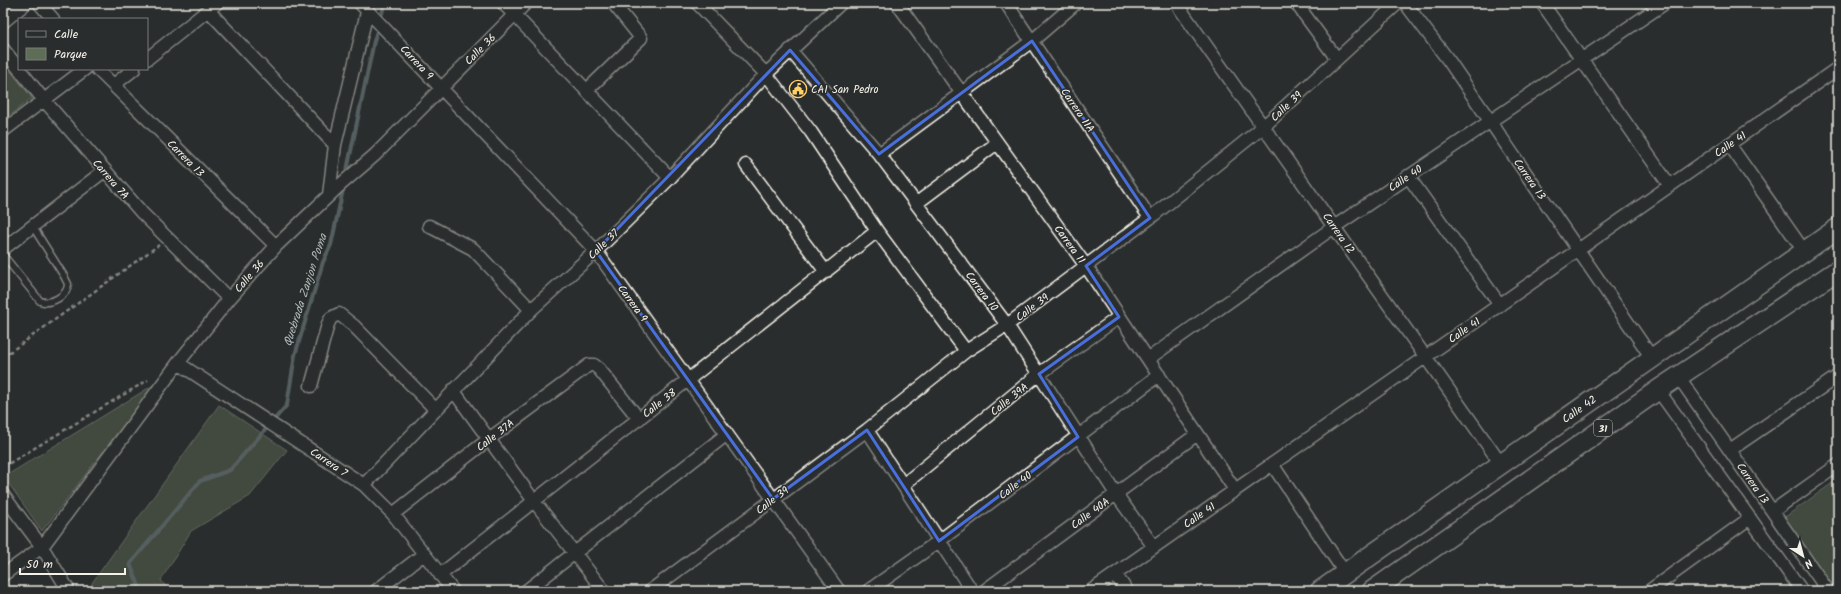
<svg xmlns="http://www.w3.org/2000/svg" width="1841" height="594" font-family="Kalam,sans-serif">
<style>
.green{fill:#5e6d56;stroke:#a9af9f}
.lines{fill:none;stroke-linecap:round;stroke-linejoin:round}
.stream{stroke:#8c9c9d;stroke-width:4}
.lane-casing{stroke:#f4f1e8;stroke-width:9}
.street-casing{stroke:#f4f1e8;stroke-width:15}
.primary-casing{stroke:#f4f1e8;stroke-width:22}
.path{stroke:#f4f1e8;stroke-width:2.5;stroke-dasharray:4 3;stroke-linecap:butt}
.lane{stroke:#2a2d2e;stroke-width:6}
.street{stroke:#2a2d2e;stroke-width:12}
.primary{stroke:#2a2d2e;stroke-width:19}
.marked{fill:none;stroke:#486fdb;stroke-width:3;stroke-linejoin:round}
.labels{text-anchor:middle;stroke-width:3;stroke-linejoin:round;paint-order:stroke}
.shield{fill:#2a2d2e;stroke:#b7b6b0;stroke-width:1}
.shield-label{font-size:10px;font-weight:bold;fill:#f4f1e8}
.street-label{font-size:11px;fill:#f4f1e8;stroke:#2a2d2e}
.poi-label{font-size:11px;fill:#f4f1e8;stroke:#2a2d2e;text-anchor:start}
.water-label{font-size:12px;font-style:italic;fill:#afb9b6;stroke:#2a2d2e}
</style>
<rect width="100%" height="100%" fill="#2a2d2e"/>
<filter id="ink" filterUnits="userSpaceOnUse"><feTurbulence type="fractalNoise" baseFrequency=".025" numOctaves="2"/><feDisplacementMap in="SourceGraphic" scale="8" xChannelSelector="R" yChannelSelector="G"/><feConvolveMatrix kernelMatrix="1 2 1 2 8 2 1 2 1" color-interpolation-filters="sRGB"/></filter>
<g filter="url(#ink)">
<path class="green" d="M3,62L32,98L3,121Z
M155,384L42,531L4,477Z
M219,405L287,450L250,496L191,531L161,580L169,591H93L92,583Z
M1838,479V591H1836L1785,517Z"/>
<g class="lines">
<path class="stream" d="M346,175L374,41L385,3
M141,591L130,564L200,481L230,470L287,405L295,355L323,262L331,245L344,185"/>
<defs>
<path id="lane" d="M3,255L40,301C50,305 68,296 68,284L64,276L33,227"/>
<path id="street" d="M39,3L53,19
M360,3L596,251L839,591
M503,3L670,178
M697,3L766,74L811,132L877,231L966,351
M897,3L1086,266L1235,490
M1006,3L1150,218
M1176,3L1501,464
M1296,3L1337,59
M1405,3L1449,61L1652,358
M1542,3L1670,186
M208,10L335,145
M3,22L26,3
M3,49L43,99L142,213L229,299
M790,50L879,154L1007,325L1116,494L1154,547
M147,59L217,3
M97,69L276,246
M115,84L134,69
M587,90L641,38L613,3
M3,131L85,69
M1729,144L1804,251
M879,154L1032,41L1076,3
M746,165L826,272
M1408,176L1500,305
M329,195L335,145L367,12
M917,203L997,143
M429,226L473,249L531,310
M3,249L104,171
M1148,359L1334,227L1665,3
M178,363L364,485L393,514L453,591
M1678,376L1828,591
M311,386L328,324L331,318L339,314L354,326L435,409
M453,390L534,501L604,591
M1658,390L1802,591
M867,430L972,591
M1730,450L1838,376
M1272,464L1345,573
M364,485L531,310L596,251L670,178L766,74L841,3
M903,485L1039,374L1119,317
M3,495L42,547L69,591
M1773,511L1838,465
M393,514L489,439L589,365H594L599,369L639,419
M1115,574L1127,591
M3,575L42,547L178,363L229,299L276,246L339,186L375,155L526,3
M440,575L877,231
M376,591L424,554
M526,591L727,434
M650,591L867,430L966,351L1007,325L1150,218L1263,127L1398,3
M868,591L939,541L1159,375
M984,591L1196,435
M1091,591L1838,68
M1649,591L1750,518"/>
<path id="primary" d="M1320,591L1838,228
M1372,591L1658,390L1838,270"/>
</defs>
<use href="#lane" class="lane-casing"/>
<use href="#street" class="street-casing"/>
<use href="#primary" class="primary-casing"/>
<path class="path" d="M3,357L159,245
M3,467L148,380"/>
<use href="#lane" class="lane"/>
<use href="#street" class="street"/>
<use href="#primary" class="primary"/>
</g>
</g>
<path d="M0 0H1841V594H0ZM1032,41L1150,218L1086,266L1119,317L1039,374L1078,437L939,541L867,430L773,499L596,251L790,50L879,154Z" fill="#2a2d2e" fill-opacity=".55" fill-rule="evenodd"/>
<path class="marked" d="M1032,41L1150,218L1086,266L1119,317L1039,374L1078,437L939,541L867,430L773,499L596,251L790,50L879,154Z"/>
<defs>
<symbol id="civic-ring" viewBox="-11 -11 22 22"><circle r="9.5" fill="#2a2d2e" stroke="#ffd166" stroke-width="1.5"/><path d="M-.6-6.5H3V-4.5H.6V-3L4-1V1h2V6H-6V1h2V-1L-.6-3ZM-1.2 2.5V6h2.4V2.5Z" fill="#ffd166"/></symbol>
</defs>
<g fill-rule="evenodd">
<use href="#civic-ring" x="788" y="79" width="20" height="20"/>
</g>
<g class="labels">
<rect class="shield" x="1594" y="420" width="18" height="16" rx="3"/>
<g class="shield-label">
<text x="1603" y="432">31</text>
</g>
<g class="street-label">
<text transform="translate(480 49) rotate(-45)" y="4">Calle 36</text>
<text transform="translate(417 62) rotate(47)" y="4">Carrera 9</text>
<text transform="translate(1286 106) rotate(-43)" y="4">Calle 39</text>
<text transform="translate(1078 110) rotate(56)" y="4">Carrera 11A</text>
<text transform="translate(1730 144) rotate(-35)" y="4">Calle 41</text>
<text transform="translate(186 158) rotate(45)" y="4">Carrera 13</text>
<text transform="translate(1405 178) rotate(-34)" y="4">Calle 40</text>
<text transform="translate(111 179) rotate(49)" y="4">Carrera 7A</text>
<text transform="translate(1530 179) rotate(55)" y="4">Carrera 13</text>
<text transform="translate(1339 233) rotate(55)" y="4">Carrera 12</text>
<text transform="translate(603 244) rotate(-44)" y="4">Calle 37</text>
<text transform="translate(1070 244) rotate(54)" y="4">Carrera 11</text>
<text transform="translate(249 276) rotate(-49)" y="4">Calle 36</text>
<text transform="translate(982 291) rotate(53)" y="4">Carrera 10</text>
<text transform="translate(633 303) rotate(54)" y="4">Carrera 9</text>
<text transform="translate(1032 307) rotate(-37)" y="4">Calle 39</text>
<text transform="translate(1464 330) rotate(-35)" y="4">Calle 41</text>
<text transform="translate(1009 399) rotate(-39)" y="4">Calle 39A</text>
<text transform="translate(659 403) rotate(-38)" y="4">Calle 38</text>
<text transform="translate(1579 409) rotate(-35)" y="4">Calle 42</text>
<text transform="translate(495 435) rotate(-38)" y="4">Calle 37A</text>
<text transform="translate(329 462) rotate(34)" y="4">Carrera 7</text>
<text transform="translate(1753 483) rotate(55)" y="4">Carrera 13</text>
<text transform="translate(1015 485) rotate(-37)" y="4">Calle 40</text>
<text transform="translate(772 500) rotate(-37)" y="4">Calle 39</text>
<text transform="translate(1090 513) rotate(-36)" y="4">Calle 40A</text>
<text transform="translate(1199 515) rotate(-35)" y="4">Calle 41</text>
</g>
<g class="poi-label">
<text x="811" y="93">CAI San Pedro</text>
</g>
<g class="water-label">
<text transform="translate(305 290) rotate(-72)" y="4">Quebrada Zanjon Poma</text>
</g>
</g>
<rect width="1841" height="594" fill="none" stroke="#2a2d2e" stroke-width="16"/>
<rect x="8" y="8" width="1825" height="578" fill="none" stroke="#f4f1e8" stroke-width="1.5" filter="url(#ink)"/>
<rect x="18" y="18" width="130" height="52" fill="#2a2d2e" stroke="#7b7b78"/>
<rect x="26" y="31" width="20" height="6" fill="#2a2d2e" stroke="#7b7b78"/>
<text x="54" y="38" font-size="12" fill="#f4f1e8">Calle</text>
<rect x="26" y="48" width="20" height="12" fill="#5e6d56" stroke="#7b7b78"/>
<text x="54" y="58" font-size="12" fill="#f4f1e8">Parque</text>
<g transform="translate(1803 556) rotate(144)" stroke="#2a2d2e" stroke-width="3" paint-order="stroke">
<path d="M0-3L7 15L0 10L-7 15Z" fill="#f4f1e8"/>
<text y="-6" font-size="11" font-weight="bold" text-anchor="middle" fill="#f4f1e8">N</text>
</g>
<path d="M20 568v6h105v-6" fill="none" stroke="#f4f1e8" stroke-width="2"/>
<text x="26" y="568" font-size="12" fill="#f4f1e8" stroke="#2a2d2e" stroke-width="3" paint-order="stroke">50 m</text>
</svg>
